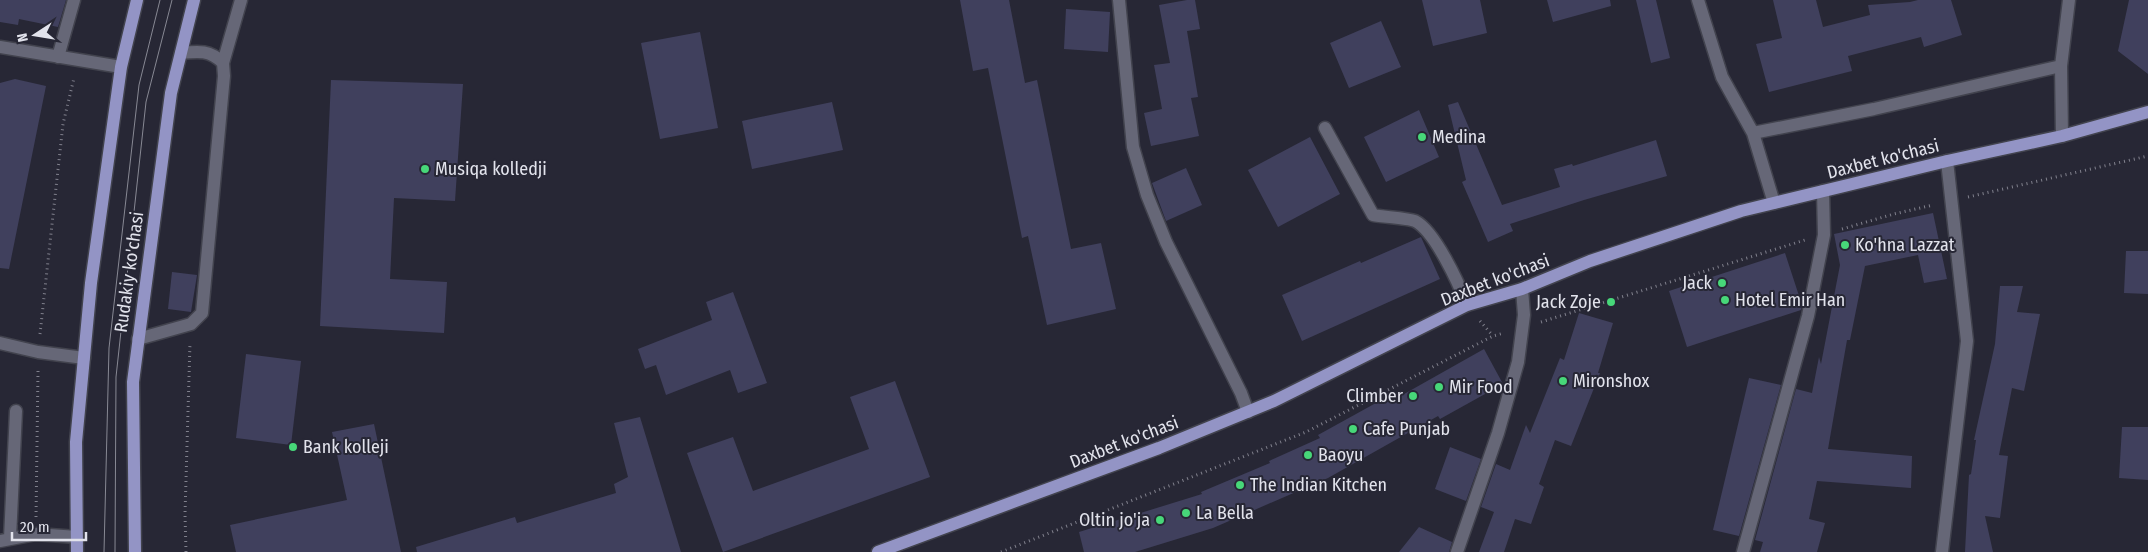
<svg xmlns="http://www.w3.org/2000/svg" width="2148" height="552" font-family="'Fira Sans Condensed',sans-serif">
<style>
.building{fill:#40405d}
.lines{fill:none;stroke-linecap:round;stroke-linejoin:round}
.minor-casing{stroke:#42434e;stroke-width:15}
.major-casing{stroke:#42434e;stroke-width:15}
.path{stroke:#81818d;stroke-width:3;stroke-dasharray:1 4;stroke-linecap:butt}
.minor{stroke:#666777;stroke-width:12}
.major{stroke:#9394c5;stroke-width:12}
.tram{stroke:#888994;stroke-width:1}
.poi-dot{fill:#47d779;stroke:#272735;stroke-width:2}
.labels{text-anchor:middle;stroke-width:4;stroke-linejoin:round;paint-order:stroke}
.poi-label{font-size:18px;fill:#e2e3ec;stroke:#272735;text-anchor:start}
.street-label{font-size:18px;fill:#e2e3ec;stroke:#272735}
</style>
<rect width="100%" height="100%" fill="#272735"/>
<path class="building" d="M0,0H66L58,27L19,19L18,25L0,22Z
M960,0H1009L1025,83L1037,80L1071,249L1101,243L1116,309L1047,325L1028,236L1022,238L988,68L973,71Z
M1187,0H1195L1200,29L1187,31L1198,97L1191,98L1199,136L1151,146L1144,113L1162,109L1154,65L1170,63L1159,5Z
M1422,0H1480L1487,33L1433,46Z
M1547,0H1610L1611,6L1553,22Z
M1636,0H1656L1670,58L1651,63Z
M1773,0H1816L1823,27L1870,15L1868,5L1910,2L1918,0H1951L1962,35L1924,47L1921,37L1848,56L1852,71L1769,92L1756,44L1782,38Z
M2129,0H2148V74L2118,51Z
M1066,9L1110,12L1108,52L1064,49Z
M1381,21L1401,67L1349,88L1330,43Z
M700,32L718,128L660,139L641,43Z
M15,79L46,86L9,269L0,268V83Z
M331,80L463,84L455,201L394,198L390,279L447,282L444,333L320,326Z
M832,102L843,150L752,169L742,121Z
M1458,102L1502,205L1560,187L1554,169L1572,164L1573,166L1656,140L1667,176L1584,200L1510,224L1513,231L1488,242L1462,182L1466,180L1448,105Z
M1419,110L1439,157L1386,182L1364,137Z
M1310,137L1340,194L1278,227L1248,170Z
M1186,168L1202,205L1166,221L1152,183Z
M1933,213L1947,279L1924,283L1918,255L1865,266L1850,340H1847L1828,449L1912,456L1911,488L1817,481L1809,519L1825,523L1817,552H1760L1763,542L1755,540L1796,389L1812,393L1819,357L1821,364L1840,265L1834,234Z
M1421,237L1440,279L1302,341L1282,295L1360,261L1361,263Z
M2126,251H2148V294L2124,293Z
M1785,253L1802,305L1801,310L1687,347L1669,291Z
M172,272L197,275L191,312L168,309Z
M2000,286H2023L2017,312L2040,314L2024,391L2012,388L1999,455L2008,456L2000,518L1985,516L1993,552H1965L1969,475L1971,474L1976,440H1974L1995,344Z
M733,292L767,383L738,393L730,370L666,395L656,365L645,369L638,349L712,320L706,302Z
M1579,313L1613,323L1598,373H1600L1571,446L1555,440L1539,484L1544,487L1531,524L1515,519L1504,552H1479L1494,512L1481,507L1496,464L1510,470L1526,425L1530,433L1560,358L1564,360Z
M1484,349L1503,384L1440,419L1438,416L1328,478L1213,528L1135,552H1084L1079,532L1202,494L1201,492L1270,463L1269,461L1320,438L1318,435L1394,393L1397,398Z
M246,354L301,361L291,445L236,438Z
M1749,378L1781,385L1739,536L1713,530Z
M895,381L930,477L723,552L687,453L733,437L753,491L869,449L850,397Z
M640,417L681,552H417L416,547L515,517L517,523L616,493L614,484L628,477L614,423Z
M374,424L401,552H236L230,525L347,500L332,432Z
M2122,427H2148V480L2119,478Z
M1450,447L1481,459L1466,501L1435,489Z
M1419,527L1452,542L1449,552H1399Z"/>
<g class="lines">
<defs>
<path id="minor" d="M1119,0L1133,147L1147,195L1166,242L1241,393L1248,412
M1698,0L1722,77L1753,133L1774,203
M0,47L121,67
M58,57L74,0
M223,63L241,0
M1325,128L1373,215C1383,217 1407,218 1415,221C1435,231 1459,284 1467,305
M1753,133L1874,109L2061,66
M2062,136L2061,66L2069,0
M138,339L191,324L202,313L224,76L223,63C210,50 199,51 181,53
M0,343L38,352L84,358
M10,538L16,411
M0,541L36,534L77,537
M1457,552L1498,433L1518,362L1524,315L1522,289
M1743,552L1808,316L1824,235L1823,191
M1942,552L1967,341L1947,161"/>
<path id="major" d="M77,552L76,442L91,283L121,67L137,0
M135,552L133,382L171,93L194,0
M878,552L1159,448L1274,401L1467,305L1522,289L1590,261L1741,211L1947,161L2062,136L2148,112"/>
</defs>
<use href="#minor" class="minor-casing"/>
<use href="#major" class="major-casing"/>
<path class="path" d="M1968,197L2148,156
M1842,229L1894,214L1933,205
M1480,321L1493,336
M1541,322L1805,240
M40,334L63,124L74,78
M36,517L38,371
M186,552L185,514L190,343
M1001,552L1306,432L1493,336L1504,333"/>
<use href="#minor" class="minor"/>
<use href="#major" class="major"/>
<path class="tram" d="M104,552L109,348L139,85L160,0
M115,552L116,377L146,102L172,0"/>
</g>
<g class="poi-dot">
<circle cx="1422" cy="137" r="5"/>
<circle cx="425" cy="169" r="5"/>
<circle cx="1845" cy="245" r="5"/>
<circle cx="1722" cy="283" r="5"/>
<circle cx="1725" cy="300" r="5"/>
<circle cx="1611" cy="302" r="5"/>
<circle cx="1563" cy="381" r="5"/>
<circle cx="1439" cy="387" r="5"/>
<circle cx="1413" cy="396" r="5"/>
<circle cx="1353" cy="429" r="5"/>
<circle cx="293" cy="447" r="5"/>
<circle cx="1308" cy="455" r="5"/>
<circle cx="1240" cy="485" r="5"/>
<circle cx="1186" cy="513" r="5"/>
<circle cx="1160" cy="520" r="5"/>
</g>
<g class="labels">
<g class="poi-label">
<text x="1432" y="143">Medina</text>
<text x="435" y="175">Musiqa kolledji</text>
<text x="1855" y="251">Ko'hna Lazzat</text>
<text x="1712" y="289" text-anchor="end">Jack</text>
<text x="1735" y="306">Hotel Emir Han</text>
<text x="1601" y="308" text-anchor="end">Jack Zoje</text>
<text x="1573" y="387">Mironshox</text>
<text x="1449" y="393">Mir Food</text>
<text x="1403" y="402" text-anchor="end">Climber</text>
<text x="1363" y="435">Cafe Punjab</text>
<text x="303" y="453">Bank kolleji</text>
<text x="1318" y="461">Baoyu</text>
<text x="1250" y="491">The Indian Kitchen</text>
<text x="1196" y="519">La Bella</text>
<text x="1150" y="526" text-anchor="end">Oltin jo'ja</text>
</g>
<g class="street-label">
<text transform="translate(1883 159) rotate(-14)" y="6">Daxbet ko'chasi</text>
<text transform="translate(129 272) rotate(-82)" y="6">Rudakiy ko'chasi</text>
<text transform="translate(1495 280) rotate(-21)" y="6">Daxbet ko'chasi</text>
<text transform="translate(1124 442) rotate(-21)" y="6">Daxbet ko'chasi</text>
</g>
</g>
<g transform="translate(35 35) rotate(258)" stroke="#272735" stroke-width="4" paint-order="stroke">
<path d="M0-4L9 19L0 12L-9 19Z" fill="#e2e3ec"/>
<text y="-8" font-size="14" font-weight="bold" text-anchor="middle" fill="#e2e3ec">N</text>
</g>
<path d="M12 532v8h74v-8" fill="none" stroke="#e2e3ec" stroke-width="2.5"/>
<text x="20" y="532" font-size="15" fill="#e2e3ec" stroke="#272735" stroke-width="4" paint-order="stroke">20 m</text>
</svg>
